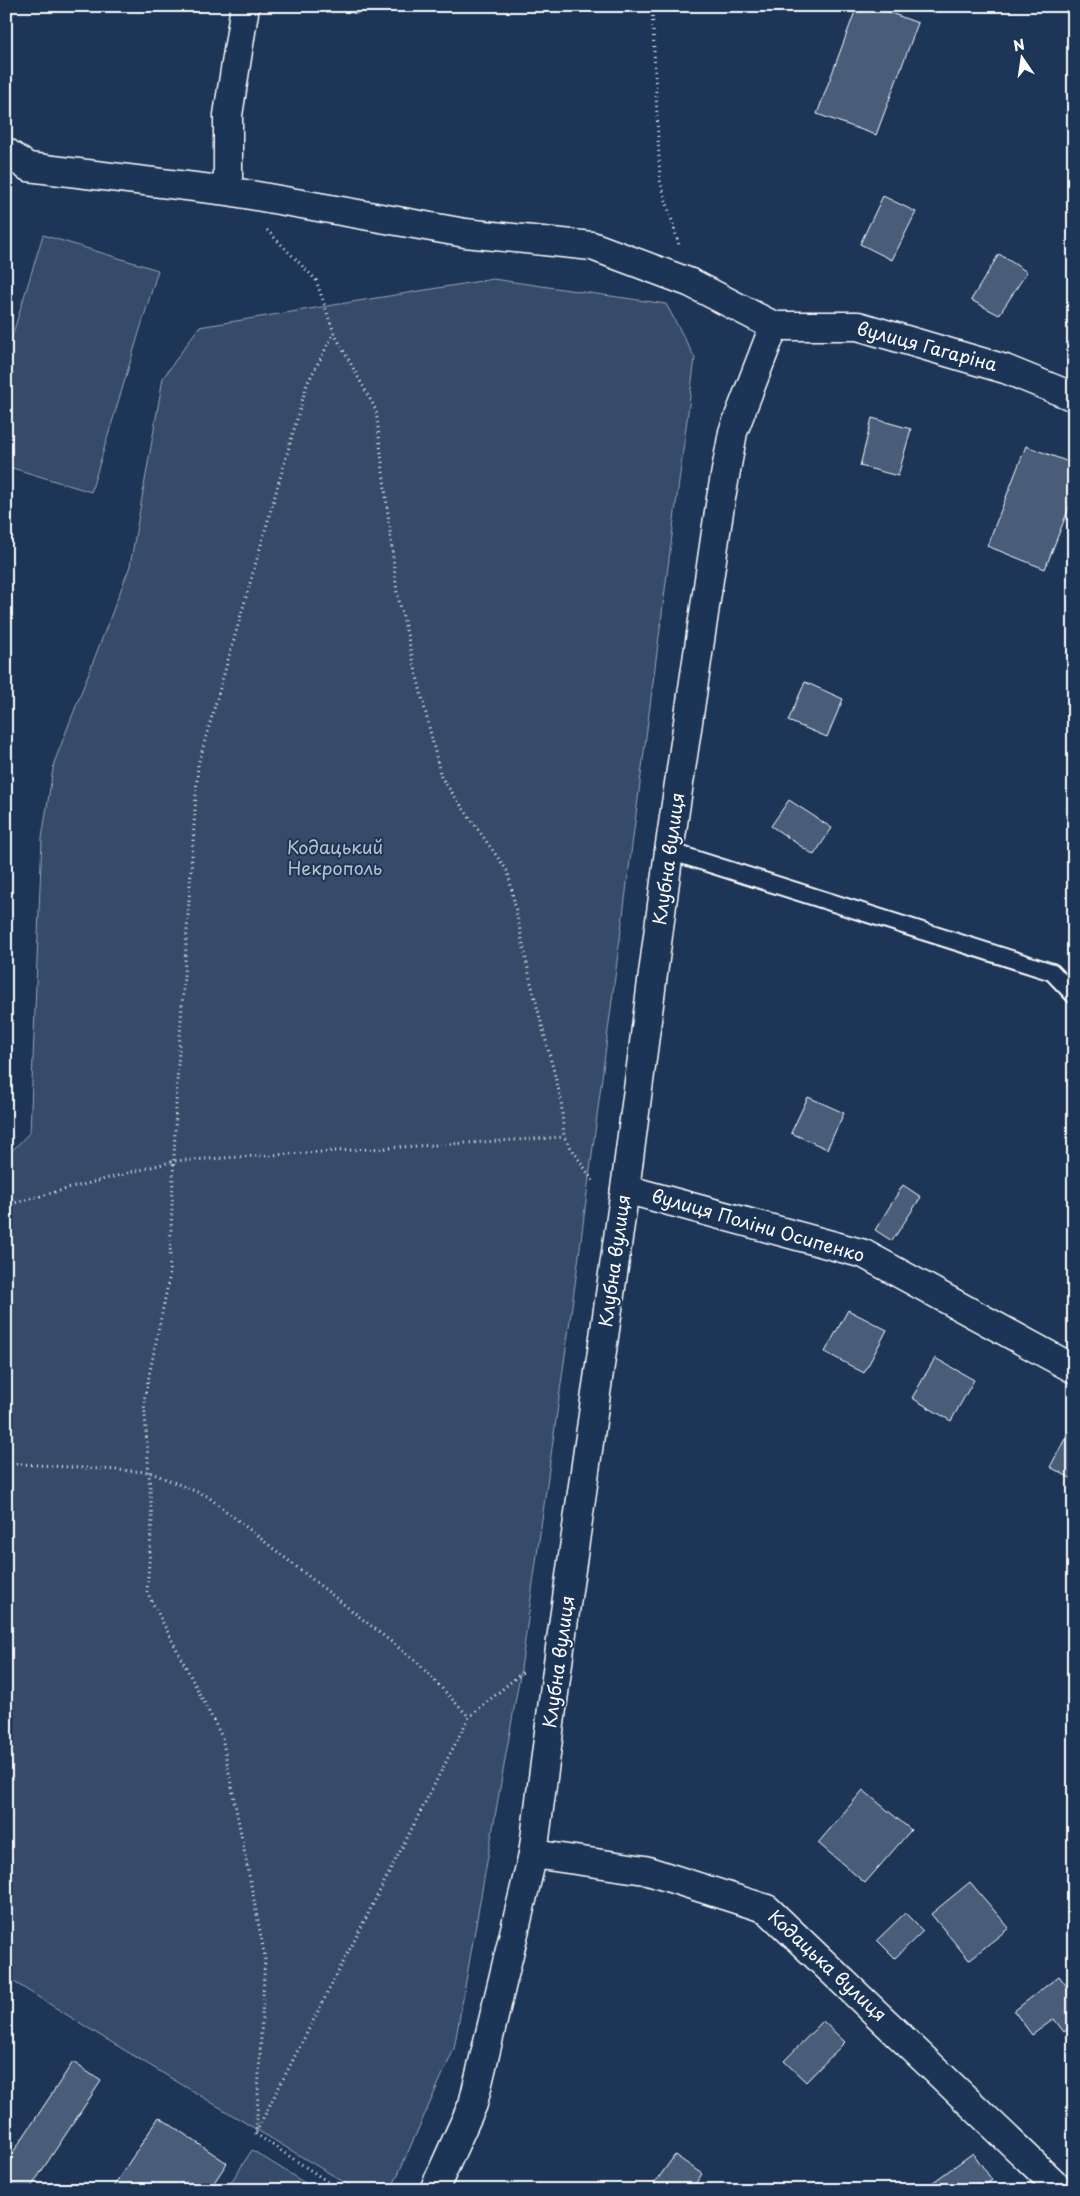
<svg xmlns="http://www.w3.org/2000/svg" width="1080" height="2196" font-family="'Playpen Sans',sans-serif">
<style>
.green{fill:#364b69;stroke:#9aa5b4}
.building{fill:#4a5d79;stroke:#fff}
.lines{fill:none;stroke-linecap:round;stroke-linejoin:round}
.lane-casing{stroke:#fff;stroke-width:20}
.street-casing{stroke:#fff;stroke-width:31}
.secondary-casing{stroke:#fff;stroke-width:31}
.path{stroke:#fff;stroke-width:3;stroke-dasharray:1 4;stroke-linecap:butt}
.lane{stroke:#1d3557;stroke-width:16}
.street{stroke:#1d3557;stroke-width:28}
.secondary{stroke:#1d3557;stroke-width:28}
.labels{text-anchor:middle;stroke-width:4;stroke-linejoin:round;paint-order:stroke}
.street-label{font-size:18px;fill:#fff;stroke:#1d3557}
.park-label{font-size:18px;fill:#b9c0ca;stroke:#1d3557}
</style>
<rect width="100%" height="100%" fill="#1d3557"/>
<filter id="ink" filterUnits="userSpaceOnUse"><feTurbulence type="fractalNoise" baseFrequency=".02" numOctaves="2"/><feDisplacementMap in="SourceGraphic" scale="10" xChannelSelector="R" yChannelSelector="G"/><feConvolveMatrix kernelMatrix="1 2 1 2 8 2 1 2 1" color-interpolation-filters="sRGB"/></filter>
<g filter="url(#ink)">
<path class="green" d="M43,235L158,270L91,492L6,466V356Z
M493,279L666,304L695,358L578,1263L521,1669L454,2049L391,2190H357L101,2036L6,1977V1157L30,1132L42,838L54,763L130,566L163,378L199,327Z
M252,2150L316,2190H226Z"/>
<path class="building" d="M327,6H358L357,14Z
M857,6H872L918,23L876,135L817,114Z
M883,196L916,212L892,260L860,244Z
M999,254L1027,272L999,315L971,300Z
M872,418L911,429L898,476L860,466Z
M1026,446L1074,464V495L1045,569L987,546Z
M805,682L843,699L827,737L788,721Z
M789,800L832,828L814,855L771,826Z
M808,1097L844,1113L827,1149L791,1133Z
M903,1185L921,1197L892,1241L875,1230Z
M848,1310L887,1330L864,1373L825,1352Z
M935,1358L974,1380L951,1421L912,1398Z
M1074,1422V1480L1050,1467Z
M863,1790L911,1830L865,1883L818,1843Z
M970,1882L1009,1928L969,1960L931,1914Z
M905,1913L923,1931L895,1958L877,1940Z
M1059,1976L1074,1996V2025L1064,2032L1054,2019L1032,2035L1014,2011Z
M823,2021L845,2042L806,2082L784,2061Z
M73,2062L101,2081L29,2190H6V2163Z
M159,2117L227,2163L209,2190H111Z
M973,2153L992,2180L978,2190H937L932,2183Z
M675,2155L702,2174L691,2190H662L654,2184Z"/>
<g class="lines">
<defs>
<path id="lane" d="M669,851L1052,972L1074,995"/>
<path id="street" d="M6,152L28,167L228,191L465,233L592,246L691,283L774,326H858L1005,369L1074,397
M228,191V115L245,6
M625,1189L864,1254L1074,1369
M533,1854L645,1870L767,1909L1061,2190"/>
<path id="secondary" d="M434,2190L473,2104L533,1854L561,1640L625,1189L669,851L721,498L733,432L774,326"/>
</defs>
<use href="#lane" class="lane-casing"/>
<use href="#street" class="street-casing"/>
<use href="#secondary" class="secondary-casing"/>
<path class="path" d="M652,6L660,180L679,245
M267,230L316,280L334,333L307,384L198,765L177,1081L169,1279L144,1400L152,1519L147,1592L222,1737L265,1957L256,2134L340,2190
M334,333L376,410L397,592L441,777L508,872L531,983L561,1099L564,1137L593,1181
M6,1205L174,1161L564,1137
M6,1463L149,1472L207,1496L418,1663L469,1717
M256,2132L469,1717L524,1671"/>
<use href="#lane" class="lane"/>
<use href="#street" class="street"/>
<use href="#secondary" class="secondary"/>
</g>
</g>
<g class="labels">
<g class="street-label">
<text transform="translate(927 347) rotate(15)" y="6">вулиця Гагаріна</text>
<text transform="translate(669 859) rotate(-82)" y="6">Клубна вулиця</text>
<text transform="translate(758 1226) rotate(16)" y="6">вулиця Поліни Осипенко</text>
<text transform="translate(615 1261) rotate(-82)" y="6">Клубна вулиця</text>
<text transform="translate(559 1662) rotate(-82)" y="6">Клубна вулиця</text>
<text transform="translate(827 1966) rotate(43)" y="6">Кодацька вулиця</text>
</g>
<g class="park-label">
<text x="335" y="854">Кодацький<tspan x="335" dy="21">Некрополь</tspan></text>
</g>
</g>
<rect width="1080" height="2196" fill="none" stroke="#1d3557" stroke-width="25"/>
<rect x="12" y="12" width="1055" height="2171" fill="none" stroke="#fff" stroke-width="2" filter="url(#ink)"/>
<g transform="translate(1022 58) rotate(347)" stroke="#1d3557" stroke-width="4" paint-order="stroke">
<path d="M0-4L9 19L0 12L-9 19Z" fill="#ffffff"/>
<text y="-8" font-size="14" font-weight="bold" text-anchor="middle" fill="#ffffff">N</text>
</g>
</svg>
